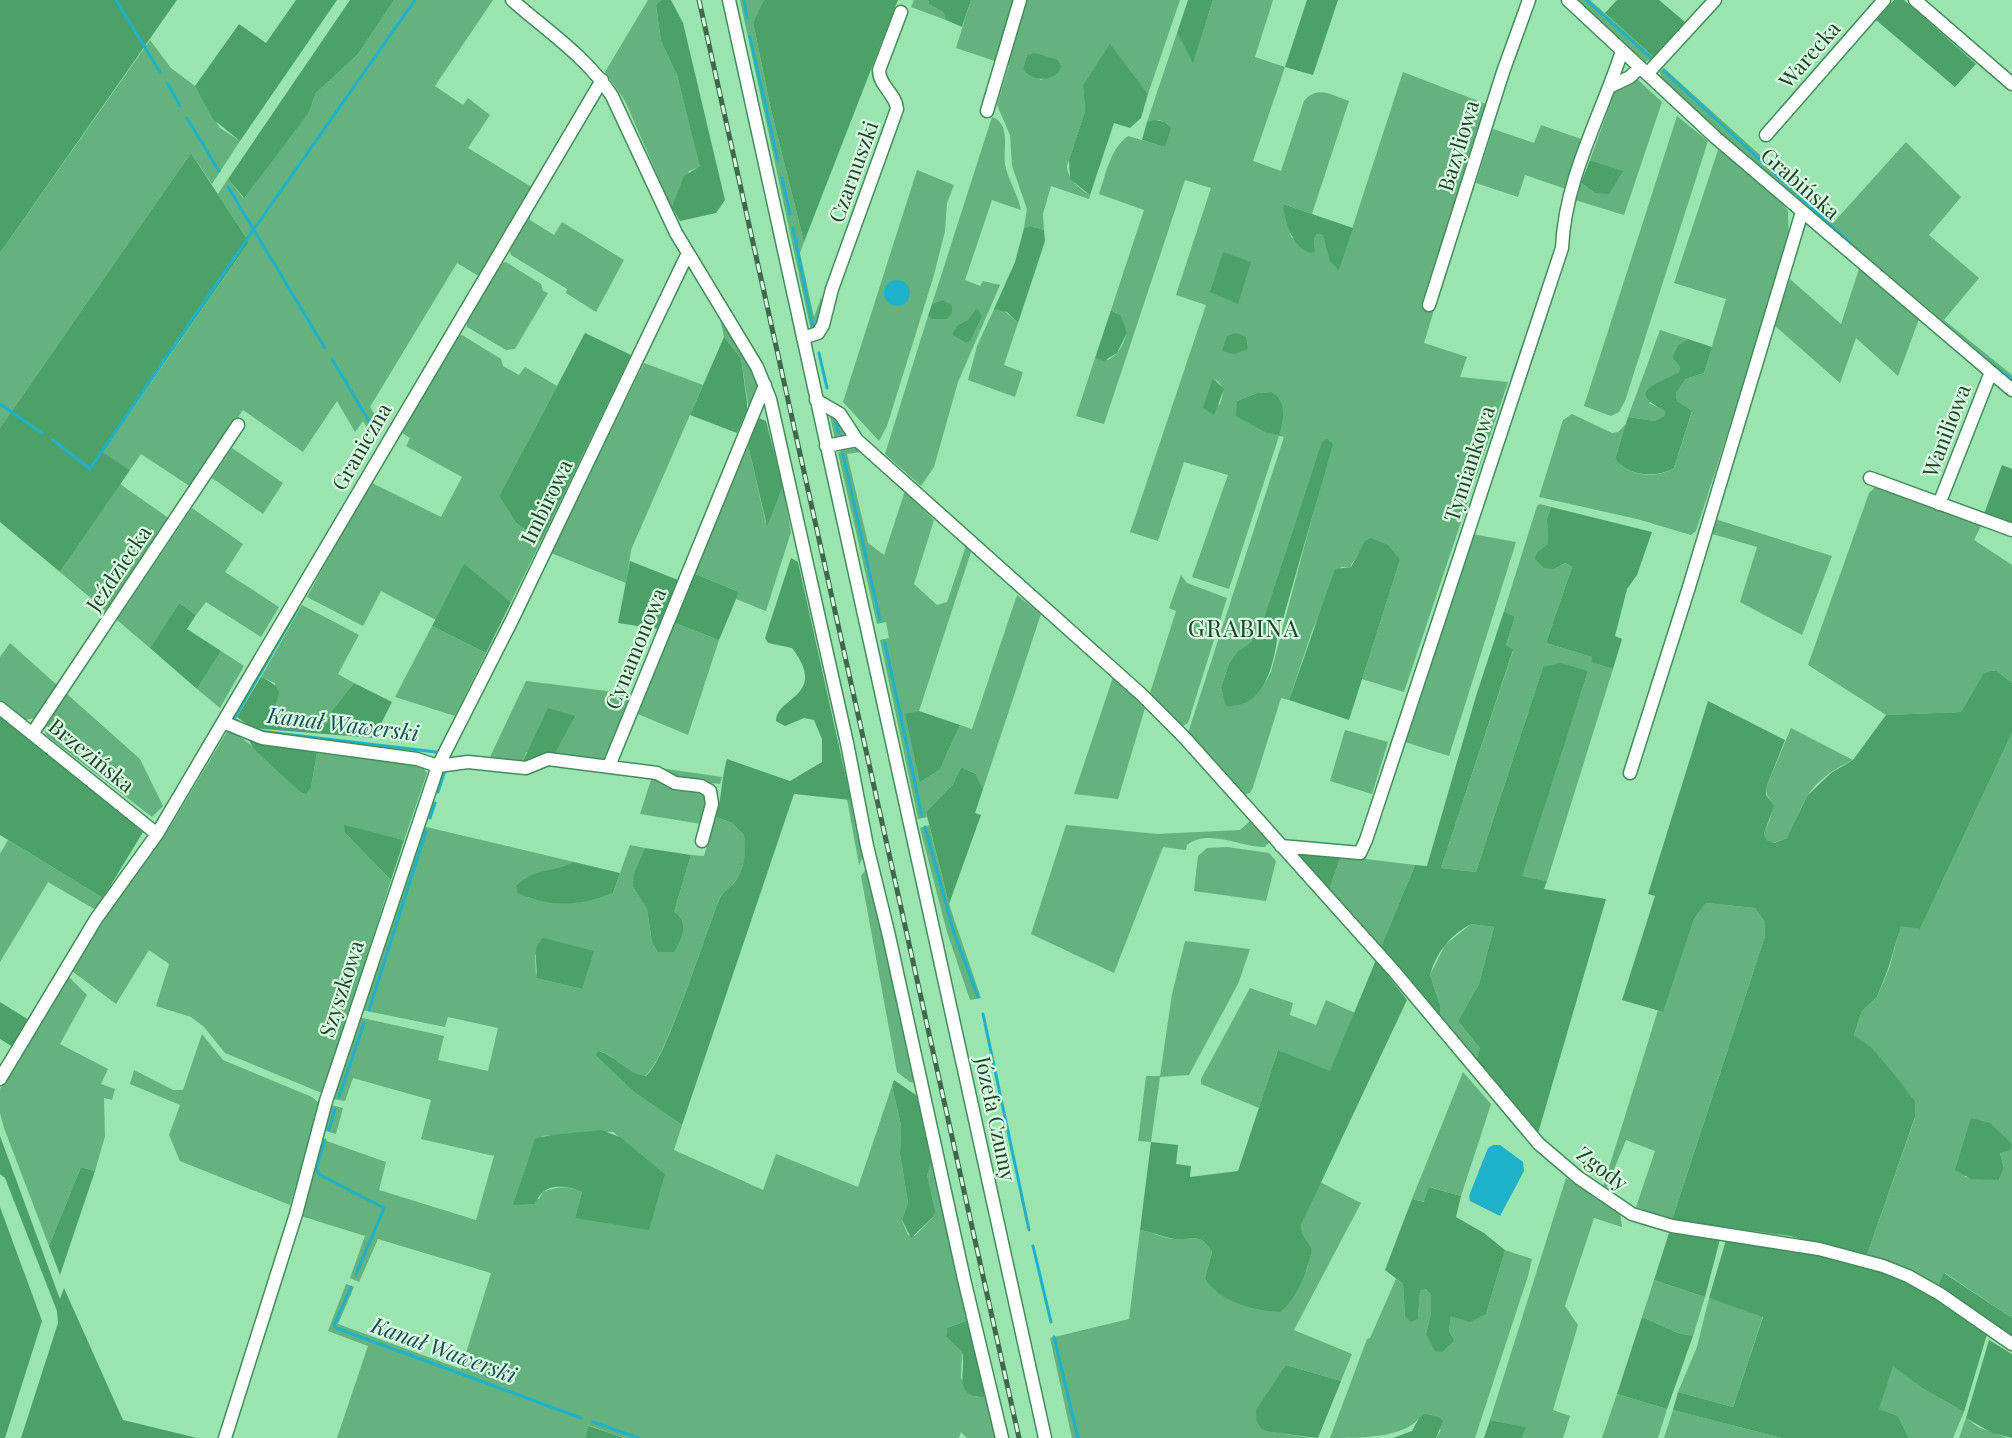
<svg xmlns="http://www.w3.org/2000/svg" width="2012" height="1438" font-family="'Playfair Display',serif">
<style>
.green{fill:#64b27d;fill-rule:evenodd}
.forest{fill:#4ca169}
.water{fill:#1fb1ca}
.lines{fill:none;stroke-linecap:round;stroke-linejoin:round}
.stream{stroke:#1fb1ca;stroke-width:3}
.minor-casing{stroke:#438c5c;stroke-width:15}
.minor{stroke:#fff;stroke-width:12}
.rail-casing{stroke:#3f684c;stroke-width:5}
.rail{stroke:#d7fce0;stroke-width:3;stroke-dasharray:9;stroke-linecap:butt}
.labels{text-anchor:middle;stroke-width:4.5;stroke-linejoin:round;paint-order:stroke}
.street-label{font-size:21px;fill:#23422d;stroke:#d7fce0}
.water-label{font-size:22px;font-style:italic;fill:#144c57;stroke:#d7fce0}
.quarter-label{font-size:24px;letter-spacing:1.5px;fill:#23422d;stroke:#d7fce0}
</style>
<rect width="100%" height="100%" fill="#99e4af"/>
<path class="green" d="M394,0H493L435,86L463,105L468,98L490,115L468,148L533,188L482,278L457,263L370,407L383,427L375,440L363,421L355,432L337,401L303,452L243,410L191,487L141,454L130,470L102,453L249,242L218,194L228,179L243,198L308,114L316,93L358,54Z
M648,0H661L656,7L661,41L677,75L701,166L689,171L673,211L625,101L605,72Z
M740,0H764L753,22L771,110L804,242L800,253L814,317L821,298L825,301L821,321L811,331Z
M914,0H928L929,4L943,12L946,20L911,7Z
M971,0H1015L995,61L956,48Z
M1023,0H1180L1148,94L1110,45L1083,85L1085,111L1067,166C1067,179 1080,189 1090,195L1089,199L1051,186L1043,214L1044,230L1030,226L1024,228L1027,209L1012,166L1010,135L997,105L1009,65L1003,62ZM1027,55L1050,75L1041,80L1023,69Z
M1213,0H1273L1255,57L1285,67L1253,161L1281,171L1304,101C1318,85 1330,95 1349,101L1312,214L1283,204L1291,237L1315,251L1314,238L1317,234L1323,235L1339,269L1403,72L1486,104L1421,306L1434,310L1424,343L1467,357L1460,377L1508,382L1404,692L1362,679L1400,560L1359,552L1350,567H1341L1312,631L1289,700L1281,698L1253,787L1250,793L1243,795L1188,733L1284,437L1279,436L1229,589L1192,577L1228,475L1184,462L1158,541L1130,532L1206,305L1176,295L1211,188L1185,180L1104,424L1076,416L1095,358L1108,360C1119,354 1123,345 1127,333L1117,313L1111,310L1144,210L1099,194C1106,174 1110,149 1128,136L1165,147L1167,123L1159,120L1147,122L1177,33L1193,62ZM1213,378C1226,386 1224,393 1219,406ZM1271,392L1237,416V401L1257,393ZM1332,442L1271,672C1262,689 1249,707 1227,706L1221,688L1229,663L1238,651L1251,642L1264,619Z
M1575,0H1590L1655,58L1643,63Z
M150,40L171,68L195,86L220,128L240,141L212,184L191,153L0,428V253Z
M1664,68L1834,222L1906,142L1961,197L1929,235L1979,278L1944,320L2012,375V386L1942,330L1693,109L1661,80L1660,71Z
M1636,78L1662,102L1624,215L1575,200L1581,183L1595,193L1622,171L1590,160L1615,91Z
M1677,116L1708,141L1625,401L1619,412L1611,416L1584,406Z
M992,117C1013,124 1001,154 1006,169C1010,183 1018,195 1021,210L992,200L965,280L980,286L983,281L1000,285L958,382L934,467L921,486L885,454L928,316L932,319L942,300L932,304ZM968,320L966,343L952,335Z
M1541,125L1584,140L1566,189L1525,175L1518,197L1476,183L1493,129L1534,143Z
M1718,150L1732,157L1782,203L1788,211L1789,243L1696,531L1691,535L1637,519L1539,497L1563,420L1572,414L1612,433L1618,432L1626,424L1615,459C1629,477 1657,479 1674,468L1692,412L1677,401L1676,393L1686,379L1704,373L1726,299L1674,283Z
M917,170L954,185L947,203L945,231L934,275L887,426L879,441L843,402Z
M529,213L530,220L554,235L562,222L624,260L596,312L566,293L567,289L511,255L509,247Z
M506,262L541,284L543,291L548,293L515,349L506,350L467,327L466,320L499,264Z
M1860,266L1919,319L1898,376L1856,338L1840,383L1774,325L1790,279L1841,324Z
M1001,308L1018,323L1004,365L1023,372L1015,397L968,380L977,346L994,309Z
M718,309L760,383L749,410L741,358L724,337Z
M1660,330L1688,339L1678,345L1672,357L1680,367L1679,372L1649,403L1665,411L1664,416L1655,421L1628,417Z
M462,335L501,359L503,366L519,375L525,367L557,386L499,496L516,523L541,541L511,602L464,565L436,620L381,591L363,626L307,597L370,482L441,517L462,477L406,446L410,438L399,431L456,336Z
M644,363L703,385L631,550L626,583L551,553Z
M829,412H832L846,431L845,437L835,439Z
M748,445L766,524L783,486L791,532L766,611L736,599L739,592L695,574Z
M848,446L857,448L860,452L847,454L868,543L884,555L905,491L934,520L914,584L937,605L947,602L966,546L971,552L919,711L905,715L940,769L960,725L972,729L1017,595L1041,614L983,789L976,774L961,767L953,784L926,812L927,817L918,819L880,640L889,638L886,622L877,624L838,453Z
M232,448L283,483L263,514L212,478Z
M120,484L170,519L107,612L60,572Z
M1877,485L1982,524L1974,540L2012,565V683L1997,671L1983,674L1961,712L1886,715L1808,665L1869,493Z
M1540,504L1551,507L1547,519L1548,544L1537,552L1554,569L1565,563L1572,567L1546,643L1592,657L1591,662L1613,669L1547,881L1521,876L1588,671L1543,667L1476,872L1441,868L1513,651L1506,645L1515,617L1504,611L1537,506Z
M192,508L243,544L225,572L279,607L261,637L206,602L196,615L179,603L150,648L117,620Z
M1715,515L1718,520L1832,556L1802,635L1740,602L1757,547L1709,533Z
M1472,534L1516,542L1449,756L1405,742Z
M1181,575L1187,583L1227,598L1188,723L1182,727L1150,693L1176,611L1169,608Z
M302,605L359,635L338,674L354,683L330,713L327,723L320,726L274,721L270,718L275,683L261,677Z
M675,623L719,640L688,735L638,714Z
M432,626L486,653L455,716L395,697Z
M10,643L57,685L34,718L26,720L0,700V657Z
M221,651L244,666L220,708L197,689Z
M1113,677L1145,708L1118,799L1074,794Z
M526,681L631,694L604,761L526,752L523,761L490,757Z
M67,694L140,759L163,806L152,817L46,735L44,726Z
M1791,728L1853,760C1836,768 1818,779 1808,795C1799,808 1796,824 1787,838L1773,843L1767,840L1764,834C1768,824 1774,814 1771,803C1769,797 1766,795 1766,788Z
M228,730C255,743 277,770 299,791L311,787L317,753L421,765L427,773L404,840L345,826V833L391,880L324,1094L225,1053L204,1027L191,1017L156,1006L169,964L149,950L116,1004L72,971L122,891L170,827Z
M1345,730L1388,742L1372,794L1330,781Z
M2012,733V1318L1945,1273L1937,1288L1921,1276L1867,1255L1915,1118V1101L1903,1085L1854,1035L1862,1011L1877,997L1889,969L1901,925L1920,929ZM2012,1144L2000,1153L2004,1168L1999,1180L1964,1177Z
M646,766L722,777L720,784L690,781Z
M652,777L702,792L708,803L701,824L640,814Z
M847,799L851,800L864,855L859,865Z
M716,817L732,823L744,835C747,855 744,872 731,886C727,890 721,894 719,900C706,932 666,1060 645,1076C628,1075 616,1056 600,1051L595,1055L634,1092L682,1125L674,1150L763,1190L776,1154L858,1187L892,1086L901,1125L900,1154L908,1203L902,1221L908,1235L915,1236L933,1217L927,1175L933,1158L968,1320L947,1328L946,1337L962,1352L961,1378L976,1397H986L1000,1438H967L961,1432L959,1438H624L590,1426L585,1438H337L368,1346L328,1331L346,1284L354,1287L338,1324L461,1369L491,1273L378,1239L359,1282L350,1278L365,1236L301,1216L321,1139L386,1162L379,1190L476,1220L494,1156L421,1139L431,1100L353,1078L345,1101L333,1099L358,1017L444,1036L438,1060L488,1071L498,1028L448,1017L445,1027L362,1010L422,826L574,862L527,897C557,906 584,905 613,893L630,845L645,848L633,887L647,909L652,942L674,912L691,855L704,856ZM535,954L582,989L536,978ZM592,1132H613L665,1174L575,1218L582,1192C568,1186 558,1186 543,1192L539,1199L514,1205L527,1163L542,1136Z
M1251,820L1270,841L1265,847C1240,847 1209,828 1187,845L1186,850L1163,847L1114,973L1031,934L1066,825L1157,834L1240,830Z
M929,825L949,904L981,998L970,1000L947,932L920,828Z
M8,840L103,898L96,910L48,882L0,962V854Z
M1227,847L1269,853L1276,861L1266,901L1194,891L1198,856L1207,848Z
M1341,856L1415,865L1381,947L1329,890Z
M868,866L918,1083L910,1082L897,1072L861,876Z
M1706,903L1755,908L1765,922V936L1672,1220L1636,1207L1655,1151L1626,1140L1606,1189L1603,1187L1658,1010L1662,1012L1694,919Z
M1471,924L1494,927L1479,984L1458,1021L1480,1048L1476,1061L1440,1017V1005L1430,975L1445,945Z
M1185,941L1250,949L1238,984L1189,1075L1160,1077L1151,1142L1138,1141L1146,1076H1160L1172,994Z
M69,977L87,995L60,1044L108,1069L101,1084L115,1089L112,1100L104,1098L105,1136L95,1171L81,1167L49,1246L4,1128L0,1113V1089Z
M1250,988L1293,1003L1290,1015L1316,1025L1326,1000L1355,1013L1330,1072L1278,1050L1259,1108L1201,1084V1079Z
M202,1034L223,1060L312,1097L320,1104L290,1205L180,1161L169,1135L180,1105L130,1084L134,1070L173,1090H183Z
M1463,1072L1491,1104L1461,1196L1430,1187L1425,1202L1412,1199Z
M331,1105L343,1108L336,1134L323,1130Z
M1566,1178L1620,1213L1622,1227L1594,1218L1565,1306L1578,1325L1553,1410L1570,1416L1563,1438H1522L1525,1427L1490,1420Z
M1320,1182L1361,1203L1294,1330L1352,1354L1341,1381L1286,1365L1270,1432L1312,1438H1072L1050,1338L1129,1319L1140,1230C1152,1232 1163,1238 1174,1239C1192,1241 1199,1231 1212,1252L1205,1278L1306,1272L1312,1249L1302,1233L1301,1225Z
M1505,1250L1532,1259L1528,1276L1475,1438H1436L1441,1430L1419,1418C1405,1438 1358,1438 1330,1438L1367,1339L1370,1338L1396,1279L1403,1284L1405,1316L1418,1319L1420,1291L1426,1289L1431,1295V1313L1426,1334L1452,1336L1449,1330L1451,1315L1486,1314Z
M1654,1280L1705,1297L1693,1336L1678,1333L1642,1317Z
M1709,1298L1763,1316L1733,1407L1678,1392L1697,1347Z
M1893,1365L1922,1388L1964,1412L1953,1438H1909L1898,1416L1878,1409Z
M1617,1394L1667,1409L1658,1438H1602Z
M1673,1410L1782,1438H1664Z
M1966,1418L1978,1427L2007,1438H1959Z"/>
<path class="forest" d="M0,0H177L0,253Z
M296,0H337L240,141L213,119L195,86L239,24L266,43Z
M350,0H394L358,54L316,93L308,114L244,198L228,179Z
M661,0H671L683,23L725,200L716,213L680,221L672,207L684,176L700,166L677,75L661,41L656,6Z
M764,0H898L804,242L771,110L753,22Z
M928,0H971L962,27L946,20L943,12L929,4Z
M1188,0H1213L1193,63L1177,33Z
M1307,0H1338L1313,75L1285,67Z
M1617,0H1659L1685,22L1655,58L1605,13Z
M1894,0H1904L1976,64L1955,87L1876,20Z
M1110,44L1148,94L1141,118L1130,128L1114,123L1090,195L1070,179L1069,160L1085,111L1083,85Z
M1035,53L1058,60L1061,66L1059,72C1049,82 1032,81 1023,69L1027,55Z
M1155,120L1165,122L1171,128L1165,147L1142,140L1147,122Z
M191,153L249,242L102,452L130,470L60,572L0,522V428Z
M1590,160L1623,171L1609,194L1595,193L1581,183Z
M1283,204L1353,228L1339,270L1330,261L1323,235L1317,234L1314,238L1315,251L1311,253C1292,248 1285,222 1283,204Z
M1030,226L1044,230L1045,241L1018,323L1007,312L994,309L1015,262L1024,228Z
M1223,252L1251,262L1238,304L1210,292Z
M942,300L952,305V313L947,319H932L928,316L932,304Z
M977,308L982,316L970,341L966,343L952,335L957,326L968,320Z
M1111,310L1121,316L1127,333L1117,353L1104,361L1095,358Z
M585,333L631,355L541,541L516,523L499,496Z
M1236,333L1246,337L1248,349L1234,354L1222,351L1227,336Z
M724,337L741,358L747,402V410L737,433L690,415Z
M1688,339L1712,347L1704,373L1686,379L1676,393L1677,401L1692,411L1674,468C1657,478 1629,477 1615,459L1628,417L1655,421L1664,416L1665,411C1623,390 1660,384 1679,372L1680,367L1672,357L1678,345Z
M1213,378L1224,389L1214,415L1203,408Z
M1271,392C1287,400 1284,421 1279,435L1267,433L1236,416L1237,401L1257,393Z
M759,418L766,421L783,486L767,526L748,445Z
M1327,439L1333,444L1277,640C1273,667 1263,709 1226,706L1221,688L1229,663L1238,651L1251,642L1264,619L1322,442Z
M2002,465L2012,469V524L1984,514Z
M1551,507L1652,532L1637,575L1627,589L1615,636L1622,639L1613,669L1591,662L1592,657L1546,643L1572,567L1565,563L1554,569L1544,568L1535,559L1537,552L1548,544L1547,519Z
M1371,538L1388,545L1400,560L1349,720L1289,700L1335,569L1351,567L1365,541Z
M791,558L798,562L851,800L794,794L682,1125L634,1092L595,1055L599,1051C616,1056 629,1075 646,1076C666,1060 706,932 719,900C722,893 729,888 734,883C745,869 746,852 744,835L732,823L716,817C722,797 721,780 727,759L790,781L822,762V739L814,720L804,718L785,726L776,721C776,697 829,696 792,648L768,643L765,638Z
M630,561L678,580L658,629L618,623Z
M464,564L511,602L486,653L432,626Z
M695,574L739,592L719,640L675,623Z
M179,603L196,615L187,629L221,651L197,689L150,648Z
M1504,611L1515,617L1506,645L1513,650L1441,868L1476,872L1543,667L1561,663L1588,671L1522,876L1547,881L1544,889L1606,899L1537,1137L1476,1061L1480,1048L1458,1021L1479,984L1494,927L1471,924C1450,935 1436,953 1430,975L1440,1005V1017L1381,947L1415,865L1427,866L1476,696Z
M1990,671H1997L2012,683V733L1920,929L1901,926L1888,969L1877,997L1862,1011L1854,1035L1872,1048L1903,1085L1915,1101V1117L1867,1255L1790,1236L1672,1220L1765,936V922L1755,908L1706,903L1694,919L1663,1012L1622,1000L1655,896L1648,894L1708,701L1785,740L1766,788V795L1774,806L1764,834L1767,840L1774,843L1787,838L1807,796L1831,773L1853,760L1886,715L1961,712L1983,674Z
M261,677C289,690 277,696 270,718L274,721L320,726L327,723L330,713L354,683L392,702L374,738L252,728L237,717Z
M548,708L575,716L554,755L523,761Z
M919,711L960,725L940,769L920,782L905,714Z
M0,714L143,832L103,898L0,835Z
M248,739L317,753L311,787L306,794L299,791L254,749Z
M961,767L976,774L983,789L975,813L981,815L949,904L926,812L953,784Z
M344,825L404,840L391,880L345,833Z
M645,848L691,855L674,912C690,923 682,938 674,952H658L652,942L647,909L633,887L634,874Z
M1301,853L1341,856L1329,890L1300,859Z
M574,862L620,873L613,893C582,906 550,908 518,893L516,886C536,867 553,873 574,862Z
M543,938L594,951L582,989L536,978C539,963 530,950 543,938Z
M1376,960L1407,1000L1301,1225L1302,1233L1312,1249C1308,1270 1297,1299 1280,1312C1252,1310 1219,1302 1205,1278L1212,1252C1199,1231 1192,1241 1174,1239C1163,1237 1152,1232 1140,1230L1151,1142L1178,1145L1176,1164L1191,1166L1190,1177L1238,1171L1278,1050L1330,1071Z
M0,1002L29,1020L13,1047L0,1039Z
M894,1080L916,1095L933,1158L927,1175L935,1212L933,1217L911,1238L902,1220L908,1203L900,1154L901,1125L892,1086Z
M1971,1118L1990,1123L2012,1144L2010,1150L2000,1153L2004,1168L1999,1180L1971,1179L1955,1170Z
M601,1130L620,1137L665,1174L649,1230L575,1218L582,1192C572,1187 553,1183 543,1192C539,1195 537,1201 534,1204L513,1205L535,1139C550,1133 583,1133 601,1130Z
M0,1136L60,1299L64,1288L123,1420L197,1438H21L58,1323L57,1311L5,1178L0,1174Z
M81,1167L95,1171L60,1275L49,1246Z
M1429,1187L1461,1196L1456,1217L1484,1233L1505,1250L1486,1314L1470,1322L1451,1316L1449,1330L1454,1341L1442,1352L1435,1351L1426,1334L1431,1313V1295L1426,1289L1420,1291L1418,1319L1411,1322L1405,1316L1403,1284L1385,1270L1412,1199L1424,1202Z
M0,1207L42,1321L5,1438H0Z
M1669,1233L1720,1239L1705,1297L1654,1280Z
M1726,1240C1790,1248 1861,1258 1918,1289C1942,1302 1964,1319 1987,1334L1964,1412L1922,1388L1893,1366L1879,1409L1898,1416L1909,1438H1782L1673,1410L1678,1392L1733,1407L1763,1317L1709,1298Z
M1944,1273L2012,1318V1339L1937,1288Z
M1642,1317L1678,1333L1693,1336L1667,1409L1617,1394Z
M968,1320L986,1397C951,1398 967,1372 962,1352L946,1337L947,1328Z
M1989,1340L2012,1354V1438L1992,1433L1966,1418Z
M1286,1365L1341,1381L1318,1438L1270,1432L1262,1429L1257,1422L1256,1410Z
M1425,1414L1438,1417L1443,1421L1436,1438H1393L1412,1431L1419,1418Z
M1490,1420L1526,1427L1522,1438H1484Z
M589,1426L624,1438H585Z"/>
<path class="water" d="M884 293a13 13 0 1 1 26 0a13 13 0 1 1-26 0Z
M1493,1145H1500L1523,1162L1524,1171L1500,1216L1470,1201L1469,1196L1488,1148Z"/>
<g class="lines">
<path class="stream" d="M116,0L160,72
M744,0L747,18
M1586,0L1650,57
M750,37L778,161
M1664,71L1863,255
M167,83L180,106
M187,118L219,171
M782,178L790,214
M228,187L325,348
M793,228L813,328
M1970,347L2012,380
M819,353L827,388
M332,359L375,431
M0,404L42,433
M835,418L839,433
M53,440L90,469L254,229L415,0
M843,454L880,620
M885,643L922,816
M242,724L234,719L298,608
M259,731L436,752
M438,792L444,773
M430,818L435,803
M925,827L954,933L978,997
M369,1010L426,831
M983,1014L1029,1230
M339,1097L364,1023
M329,1130L335,1109
M325,1140L316,1169L320,1175L384,1208L356,1274
M1033,1246L1051,1322
M351,1287L334,1325L336,1328L581,1418
M1054,1337L1078,1438
M593,1422L638,1438"/>
<defs>
<path id="minor" d="M512,0C546,30 588,58 612,96L676,233L757,367L770,399L847,743L867,846L889,936L964,1279L1002,1438
M729,0L1045,1438
M1568,0L1715,137L2012,390
M1915,0L2012,84
M1648,73L1715,0
M1611,86L1630,77L1640,67
M987,111L1020,0
M1766,135L1884,0
M1429,305L1503,72L1529,0
M803,338L818,333L823,325L832,289L897,109C896,94 879,86 879,70L901,12
M816,400L840,414L857,440
M826,446L857,440L1142,695L1184,737L1393,970L1539,1144L1579,1178L1632,1214L1672,1226L1819,1249L1883,1266L1908,1276L1940,1294L2012,1344
M1870,478L2012,530
M1939,504L1991,372
M0,708L157,834
M223,722L262,738L417,759L438,766L326,1101L296,1214L225,1438
M32,734L238,425
M438,766L513,618L688,253
M438,766L468,762L526,768L548,759L657,773L675,783L701,786L710,791L712,804L702,841
M609,766L765,385
M1630,773L1689,587L1802,212
M1281,846L1360,853L1366,840L1562,248C1565,178 1601,116 1622,51
M0,1079L96,919L157,834L602,80"/>
</defs>
<use href="#minor" class="minor-casing"/>
<use href="#minor" class="minor"/>
<defs>
<path id="rail" d="M699,0L1019,1438"/>
</defs>
<use href="#rail" class="rail-casing"/>
<use href="#rail" class="rail"/>
</g>
<g class="labels">
<g class="street-label">
<text transform="translate(1810 55) rotate(-49)" y="7">Warecka</text>
<text transform="translate(1459 146) rotate(-73)" y="7">Bazyliowa</text>
<text transform="translate(854 172) rotate(-70)" y="7">Czarnuszki</text>
<text transform="translate(1800 184) rotate(41)" y="7">Grabińska</text>
<text transform="translate(1947 431) rotate(-69)" y="7">Waniliowa</text>
<text transform="translate(362 447) rotate(-60)" y="7">Graniczna</text>
<text transform="translate(1470 464) rotate(-72)" y="7">Tymiankowa</text>
<text transform="translate(547 502) rotate(-64)" y="7">Imbirowa</text>
<text transform="translate(119 569) rotate(-56)" y="7">Jeździecka</text>
<text transform="translate(636 649) rotate(-68)" y="7">Cynamonowa</text>
<text transform="translate(91 756) rotate(39)" y="7">Brzezińska</text>
<text transform="translate(342 989) rotate(-72)" y="7">Szyszkowa</text>
<text transform="translate(995 1119) rotate(78)" y="7">Józefa Czumy</text>
<text transform="translate(1602 1169) rotate(37)" y="7">Zgody</text>
</g>
<g class="water-label">
<text transform="translate(343 724) rotate(7)" y="8">Kanał Wawerski</text>
<text transform="translate(444 1350) rotate(20)" y="8">Kanał Wawerski</text>
</g>
<g class="quarter-label">
<text x="1244" y="637">GRABINA</text>
</g>
</g>
</svg>
